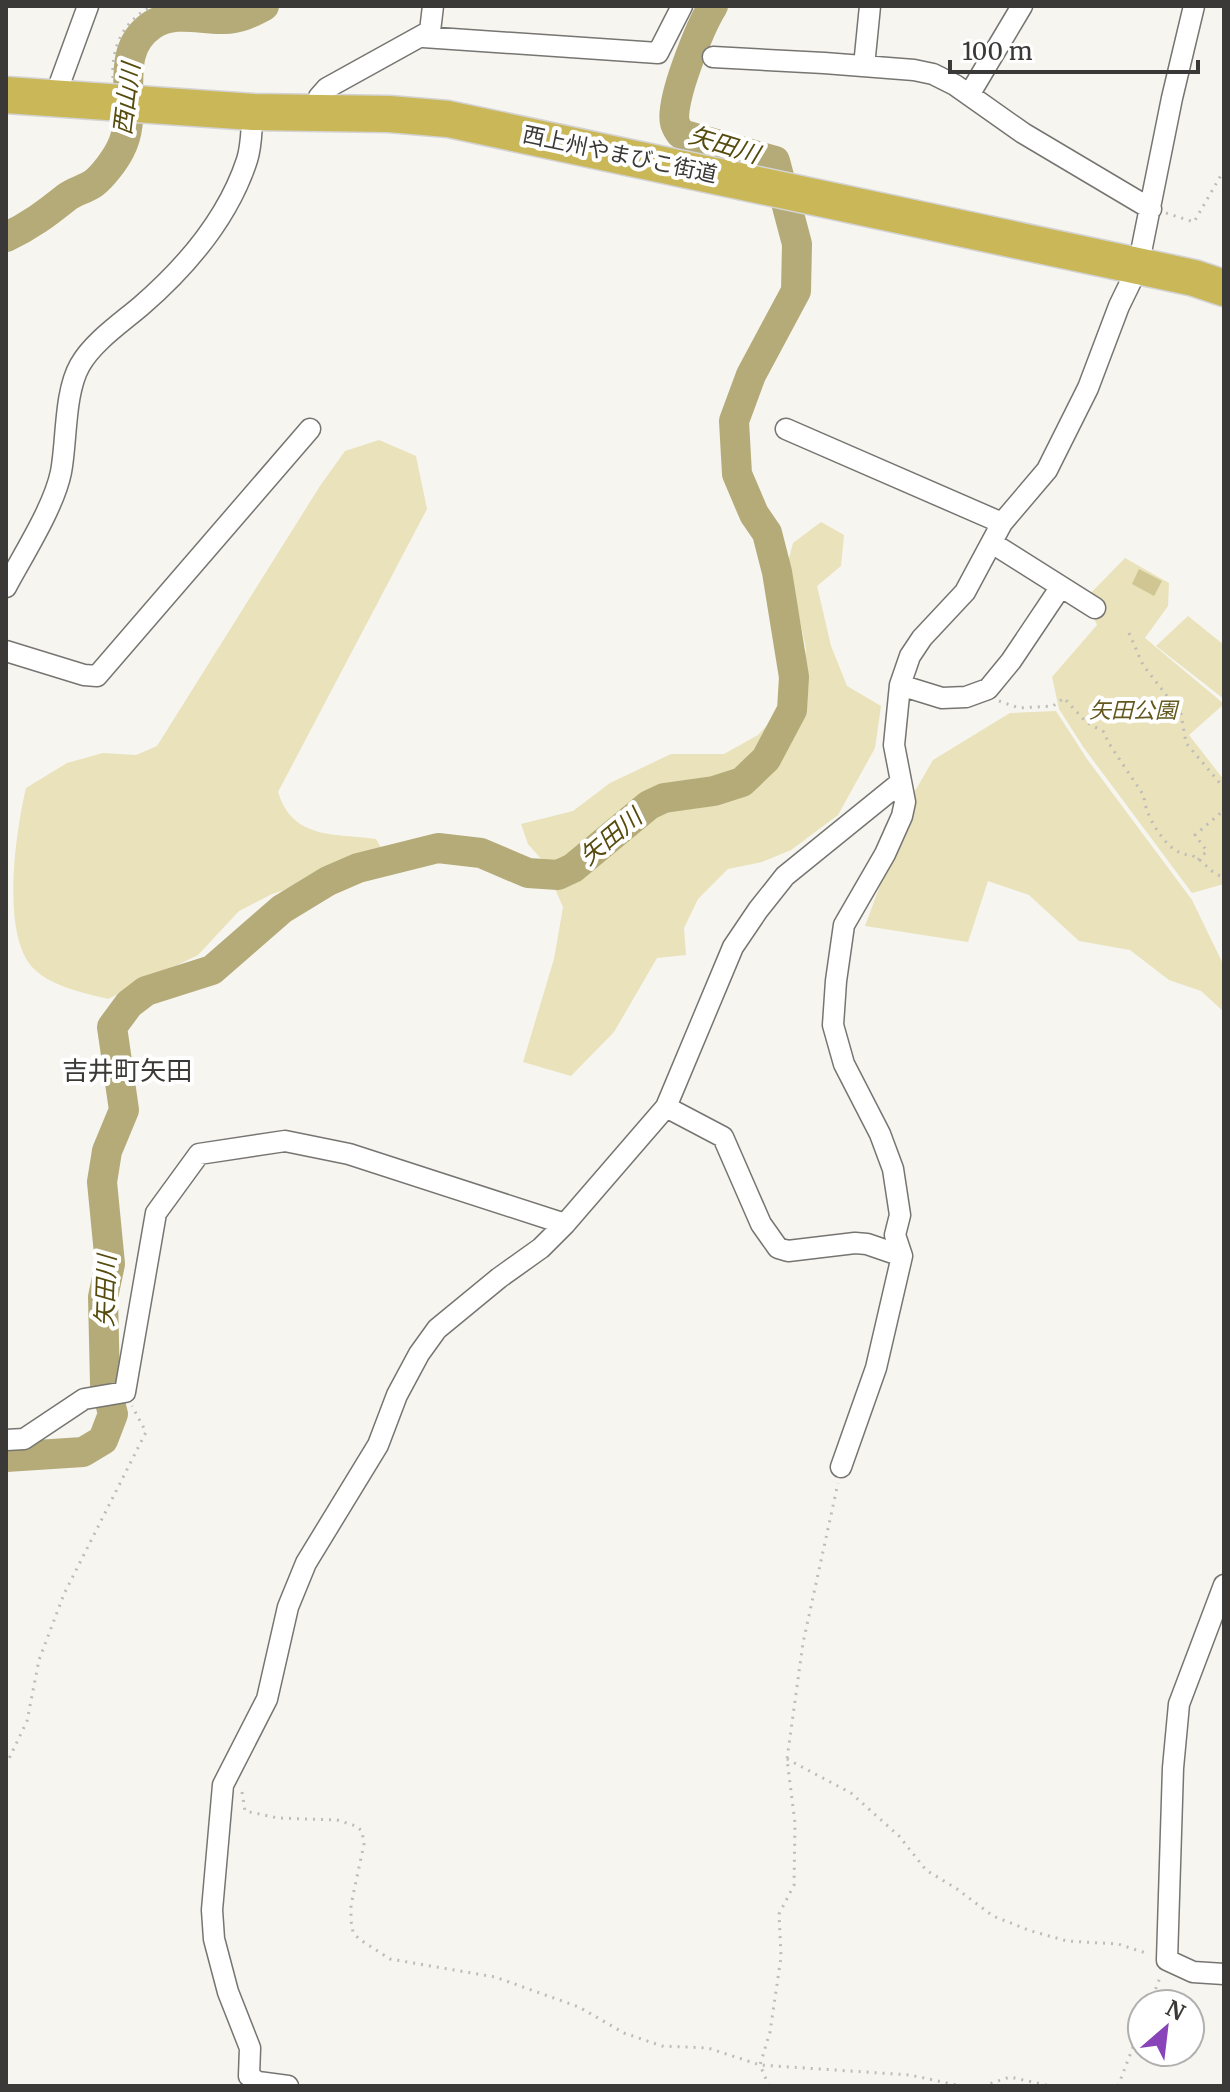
<svg xmlns="http://www.w3.org/2000/svg" width="1230" height="2092" font-family="Merriweather,'Noto Sans JP',serif">
<style>
.green{fill:#e9e2ba}
.lines{fill:none;stroke-linecap:round;stroke-linejoin:round}
.river{stroke:#b4ab79;stroke-width:30}
.building{fill:#d0c694}
.street-casing{stroke:#767571;stroke-width:23}
.highway-casing{stroke:#d4d3d3;stroke-width:39}
.path{stroke:#bdbcb7;stroke-width:3;stroke-dasharray:2 6;stroke-linecap:butt}
.street{stroke:#fff;stroke-width:20}
.highway{stroke:#c9b758;stroke-width:36}
.labels{text-anchor:middle;stroke-width:8;stroke-linejoin:round;paint-order:stroke}
.street-label{font-size:22px;fill:#3a3937;stroke:#fff}
.park-label{font-size:22px;font-style:italic;fill:#63581e;stroke:#fff}
.water-label{font-size:24px;font-style:italic;fill:#564b0d;stroke:#fff}
.quarter-label{font-size:26px;fill:#3a3937;stroke:#fff}
</style>
<rect width="100%" height="100%" fill="#f6f5f0"/>
<path class="green" d="M379,440L416,456L427,509L278,792C293,840 333,833 376,839L385,855L376,872L351,884L309,882L272,894L239,911L198,955L108,999C84,993 53,987 34,969C0,936 16,830 26,788L67,763L103,753L136,755L157,746L320,486L345,451Z
M821,522L844,535L841,566L817,586L831,646L847,686L881,706L875,748L838,815L791,850L762,862L728,869L698,899L684,928L686,955L657,958L614,1032L571,1076L523,1062L554,959L563,907L543,861L528,844L521,824L573,811L610,783L671,754H724L758,735L802,688L806,649L788,562L793,543Z
M1125,558L1169,583L1168,606L1145,638L1224,704L1189,735L1224,780V884L1192,893L1084,748L1059,709L1052,677L1097,625L1086,598Z
M1188,616L1224,645V699L1156,646Z
M1056,711L1087,759L1192,900L1224,966V1012L1201,991L1169,980L1130,950L1079,941L1029,895L988,881L968,942L865,926L915,791L933,760L1010,713Z"/>
<g class="lines">
<path class="river" d="M6,237C30,226 47,213 67,197C75,191 86,189 94,183C103,176 115,160 120,150C142,110 109,54 152,25C175,10 200,20 224,19C239,19 251,13 264,6
M6,1457L83,1452L103,1440L113,1414L105,1384L103,1297L110,1264L102,1182L107,1151L124,1110L112,1027L129,1004L146,991L212,970L282,909L328,881L358,868L438,848L481,853L528,873L558,875L573,868L649,805L664,798L714,791L742,782L766,759L792,710L794,677L777,572L767,533L754,514L737,474L734,421L751,375L796,291L797,244L775,161L681,134C680,133 675,125 675,123C669,102 701,25 713,6"/>
</g>
<path class="building" d="M1139,569L1162,581L1154,596L1132,584Z"/>
<g class="lines">
<defs>
<path id="street" d="M423,37L658,53L682,6
M713,57L824,63L914,70L933,74L955,85L1023,133L1151,209
M864,66L870,6
M969,95L1022,6
M54,99L88,6
M314,113L319,97L327,88L430,31L433,6
M786,429L1002,523
M992,543L1095,608
M6,587C23,555 54,507 61,472C67,441 64,393 80,365C93,342 121,323 141,306C186,267 228,218 247,160C252,145 251,128 253,112
M6,651L84,675L97,676L310,429
M900,685L942,698L966,697L988,689L1011,661L1060,588
M666,1107L723,1137L761,1224L778,1248L788,1251L855,1243L867,1244L902,1256
M6,1440L24,1439L84,1399L125,1392L156,1213L199,1154L285,1141L349,1154L565,1224
M841,1467L876,1368L902,1256L895,1235L900,1215L893,1169L880,1134L844,1064L833,1025L836,981L844,925L885,854L902,816L905,802L894,745L900,685L910,656L922,638L965,592L1002,523L1047,470L1088,388L1119,306L1138,267L1172,98L1194,6
M1224,1585L1179,1704L1173,1768L1167,1960L1193,1972L1224,1974
M288,2086L258,2082L249,2076L250,2048L228,1992L214,1939L212,1910L223,1785L267,1699L288,1607L306,1563L378,1445L397,1395L419,1354L437,1329L499,1278L541,1248L565,1224L666,1107L733,947L758,910L785,876L901,782"/>
<path id="highway" d="M6,95L253,112L389,114L448,119L1194,278L1224,288"/>
</defs>
<use href="#street" class="street-casing"/>
<use href="#highway" class="highway-casing"/>
<path class="path" d="M113,78C111,46 124,20 153,6
M1166,213L1194,222L1224,170
M1129,633L1143,665L1181,714L1186,743L1224,788
M999,701L1019,708L1053,706L1064,698L1086,722L1104,732L1108,742L1144,796C1144,813 1164,847 1181,853C1185,855 1189,854 1193,856C1206,862 1210,874 1224,877
M1198,860L1207,851L1195,835L1224,810
M787,1759L851,1793L899,1836L926,1870L957,1889L993,1916L1031,1931L1067,1941L1118,1944L1149,1954
M6,1765L27,1721L39,1660L64,1594L146,1432L132,1406
M242,1792L245,1811L278,1818L337,1820L356,1826L362,1831L364,1844L351,1905V1921L353,1932L359,1939L390,1959L495,1977L579,2007L624,2033L662,2046L708,2048L760,2065L910,2075L961,2086
M1150,2004L1161,1975
M769,2086L760,2065L770,2032L781,1957L779,1914L794,1885L795,1823L787,1759L803,1643L838,1483
M983,2086L1010,2077L1050,2086
M1118,2086L1142,2024"/>
<use href="#street" class="street"/>
<use href="#highway" class="highway"/>
</g>
<g class="labels">
<g class="street-label">
<text transform="translate(620 154) rotate(12)" y="8">西上州やまびこ街道</text>
</g>
<g class="park-label">
<text x="1133" y="718">矢田公園</text>
</g>
<g class="water-label">
<text transform="translate(127 99) rotate(-83)" y="8">西山川</text>
<text transform="translate(724 145) rotate(17)" y="8">矢田川</text>
<text transform="translate(611 837) rotate(-40)" y="8">矢田川</text>
<text transform="translate(106 1291) rotate(-88)" y="8">矢田川</text>
</g>
<g class="quarter-label">
<text x="127" y="1080">吉井町矢田</text>
</g>
</g>
<rect width="1230" height="2092" fill="none" stroke="#3a3937" stroke-width="16"/>
<g transform="translate(1166 2028) rotate(28)"><circle r="38" fill="#ffffff" stroke="#b0b0af" stroke-width="2"/>
<path d="M0-6L14 30L0 20L-14 30Z" fill="#8844b8"/>
<text y="-12" font-size="22" font-weight="bold" text-anchor="middle" fill="#3a3937">N</text>
</g>
<path d="M950 60v12h248v-12" fill="none" stroke="#3a3937" stroke-width="4"/>
<text x="962" y="60" font-size="24" fill="#3a3937" stroke="#ffffff" stroke-width="6" paint-order="stroke">100 m</text>
</svg>
